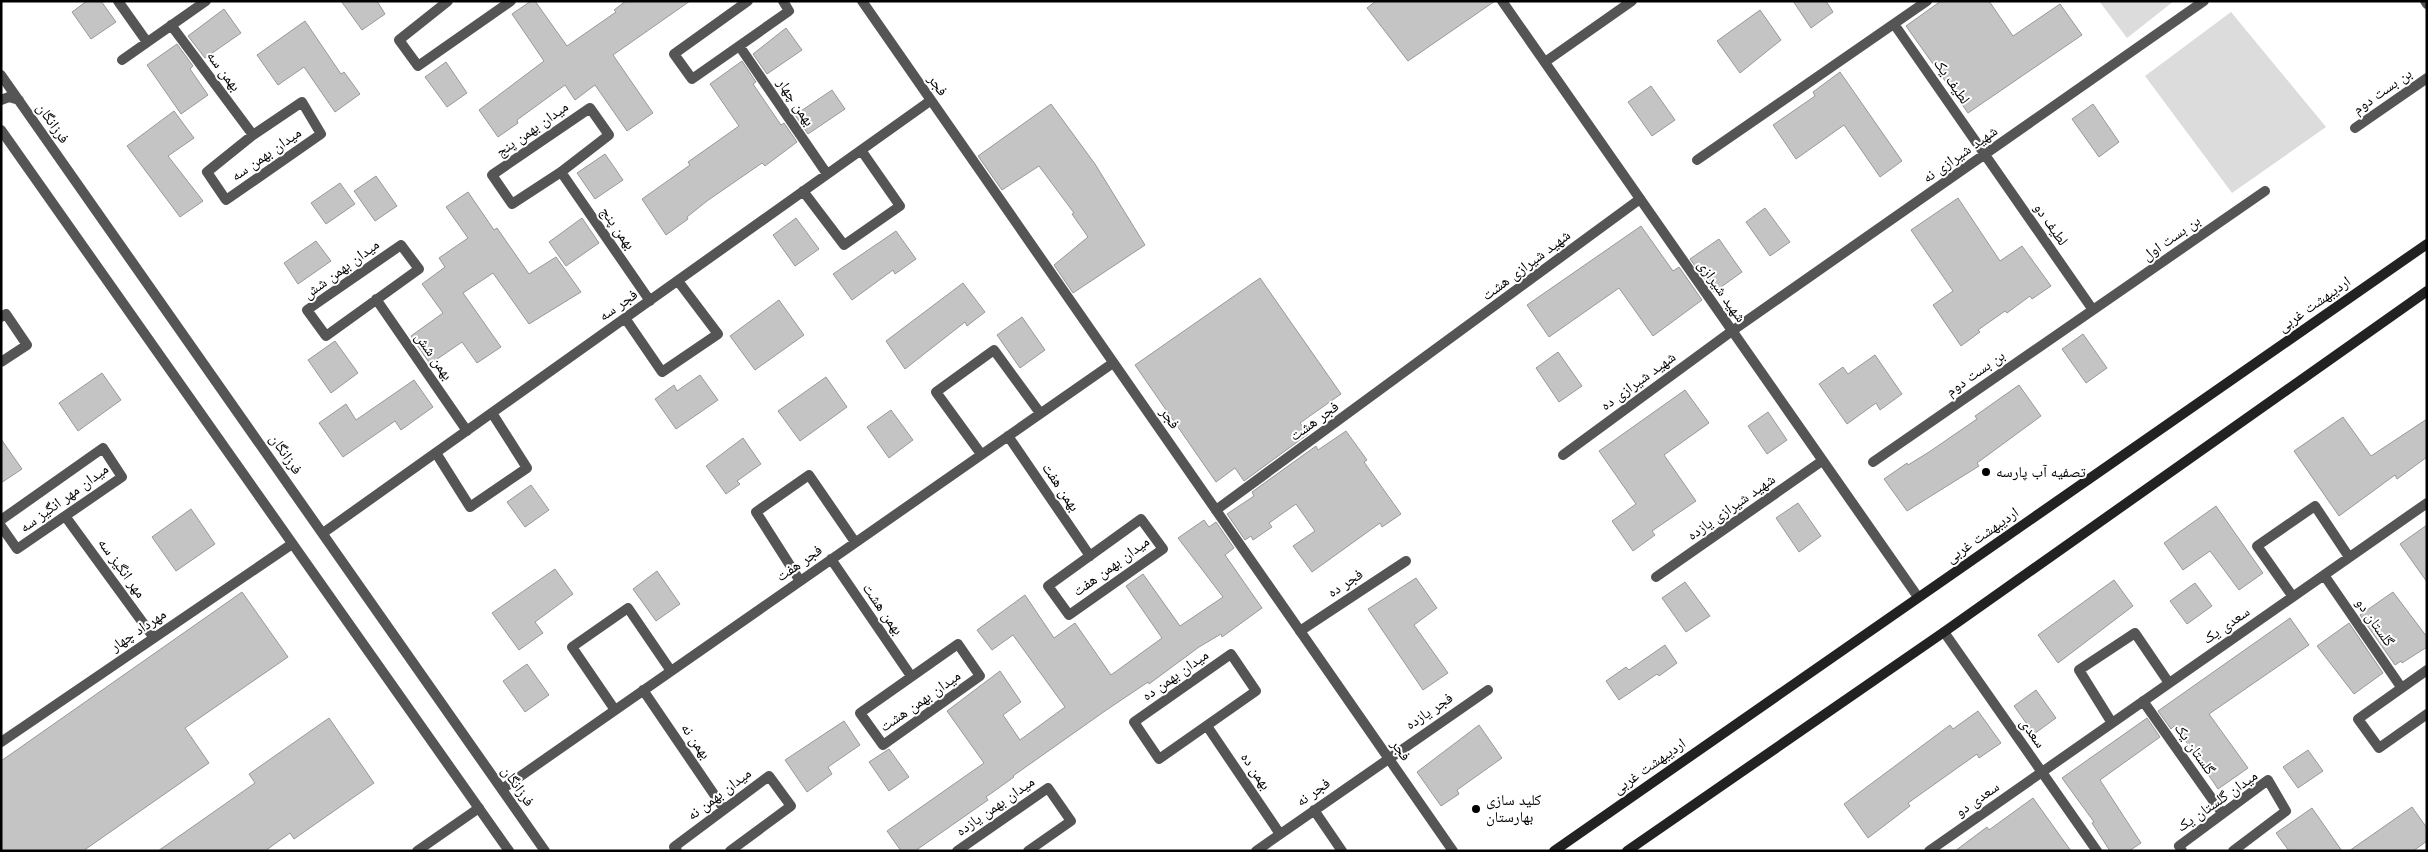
<svg xmlns="http://www.w3.org/2000/svg" width="2428" height="852" font-family="Helvetica,'Noto Naskh Arabic',sans-serif">
<style>
.green{fill:#dcdcdc}
.building{fill:#c4c4c4;stroke:#999}
.lines{fill:none;stroke-linecap:round;stroke-linejoin:round}
.minor{stroke:#555;stroke-width:10}
.tertiary{stroke:#555;stroke-width:10}
.secondary{stroke:#222;stroke-width:10}
.poi-dot{fill:#000;stroke:#fff;stroke-width:2}
.labels{text-anchor:middle;stroke-width:4;stroke-linejoin:round;paint-order:stroke}
.street-label{font-size:15px;fill:#000;stroke:#fff}
.poi-label{font-size:15px;fill:#000;stroke:#fff;text-anchor:start}
</style>
<rect width="100%" height="100%" fill="#fff"/>
<path class="green" d="M2099,1H2174L2127,38Z
M2231,12L2326,127L2232,193L2145,76Z"/>
<path class="building" d="M87,1H101L116,22L91,39L72,12Z
M341,1H377L385,14L362,30Z
M531,1H535L567,46L616,12L614,10L626,1H690L613,55L653,113L627,131L595,85L575,100L565,85L517,120L518,123L498,137L479,110L544,61L512,14Z
M1376,1H1495L1408,61L1367,8Z
M1793,1H1826L1833,12L1811,28Z
M1941,1H1989L2013,36L2060,4L2082,35L1968,113L1906,26Z
M224,9L241,33L205,58L188,36Z
M1760,10L1781,40L1740,73L1717,41Z
M305,21L341,74L344,72L360,94L335,112L304,67L278,85L257,55Z
M786,28L802,50L767,74L753,54Z
M177,44L193,66L190,69L208,95L181,114L147,65Z
M742,61L756,82L753,84L781,125L784,123L797,142L765,166L762,163L707,201L687,217L688,219L666,235L642,199L690,165L688,162L739,126L710,84Z
M446,62L467,93L447,107L425,77Z
M1840,72L1902,161L1880,177L1844,125L1796,159L1773,125L1815,96L1813,92Z
M1651,86L1675,120L1652,136L1628,102Z
M832,90L845,109L808,134L795,115Z
M1051,104L1095,164L1145,245L1073,293L1054,265L1088,237L1072,214L1074,213L1039,166L1002,190L978,156Z
M2093,104L2119,142L2099,157L2072,119Z
M174,111L194,138L168,156L203,201L180,217L127,146Z
M605,154L623,180L595,199L577,173Z
M376,176L397,206L375,221L354,191Z
M340,183L355,204L326,224L311,203Z
M468,192L494,230L497,228L529,274L556,257L581,292L529,324L493,273L463,293L501,347L477,363L462,342L430,364L411,336L443,313L422,284L445,267L439,258L468,238L446,207Z
M1958,198L2000,261L2022,246L2051,286L2032,299L2030,296L2007,313L2005,311L1978,330L1980,332L1961,346L1933,305L1953,291L1911,230Z
M1765,208L1790,242L1770,256L1746,222Z
M582,218L599,243L566,266L549,242Z
M796,218L819,249L795,266L773,235Z
M1641,226L1673,271L1679,267L1702,300L1653,336L1619,288L1549,337L1527,305Z
M896,231L916,259L895,274L893,270L852,300L833,274Z
M1719,239L1742,272L1714,292L1690,259Z
M316,241L331,261L298,284L284,263Z
M1260,278L1341,394L1300,423L1308,434L1244,481L1235,468L1216,482L1135,365Z
M963,283L985,312L967,326L965,322L905,369L886,341Z
M779,300L804,335L755,370L730,336Z
M1022,317L1045,350L1020,368L997,335Z
M2083,334L2107,368L2086,383L2062,349Z
M335,341L358,373L331,393L308,360Z
M1558,352L1582,386L1559,402L1536,368Z
M1875,355L1902,394L1880,410L1876,403L1847,424L1819,384L1843,367L1848,374Z
M102,373L121,400L78,431L59,403Z
M700,375L718,400L676,429L655,399L674,385L677,391Z
M826,377L847,407L800,441L778,411Z
M414,380L433,407L401,430L395,421L343,457L319,423L346,404L356,420Z
M2019,385L2041,416L1977,463L1979,466L1907,511L1884,479L1907,463L1908,465L1929,452L1977,419L1975,416Z
M1685,390L1709,423L1664,455L1696,501L1652,531L1655,535L1633,551L1612,521L1636,504L1599,451Z
M891,410L913,440L889,458L867,427Z
M1768,412L1787,440L1767,454L1748,426Z
M2343,417L2371,456L2427,419V457L2397,479L2395,475L2339,516L2294,451Z
M1346,431L1367,460L1364,462L1401,514L1382,527L1380,523L1312,572L1293,546L1315,531L1296,504L1269,523L1272,527L1253,540L1251,536L1245,540L1227,514L1254,496L1252,492L1316,446L1318,450Z
M743,438L761,464L737,481L740,484L726,494L706,466Z
M1,439L22,469L1,483Z
M531,485L549,510L525,527L507,502Z
M1798,503L1821,536L1799,552L1776,518Z
M2216,506L2263,573L2239,590L2210,551L2183,570L2164,543Z
M191,509L215,544L176,571L152,537Z
M1204,520L1209,527L1216,522L1234,548L1225,555L1262,608L1222,637L1221,634L1199,647L1149,684L1148,682L1105,711L1013,776L1014,777L986,797L988,800L915,851H901L887,831L984,763L947,711L1000,671L1021,702L1003,715L1020,740L1065,707L1013,635L992,650L977,630L1025,595L1054,638L1075,623L1111,675L1162,638L1126,586L1143,574L1180,626L1223,597L1178,538Z
M2427,525V582L2400,544Z
M555,569L573,594L535,622L543,633L519,650L492,613Z
M657,571L680,604L656,621L633,589Z
M1416,578L1437,608L1414,625L1448,673L1423,690L1368,609Z
M2114,580L2133,606L2058,663L2038,635Z
M1685,582L1710,616L1686,632L1662,598Z
M2195,583L2212,606L2187,624L2170,601Z
M242,592L288,657L185,728L209,763L83,851H1V761Z
M2393,592L2427,637V647L2402,663L2401,661L2395,665L2360,615Z
M2290,618L2309,645L2209,714L2248,768L2218,789L2179,731L2174,726L2171,729L2158,711Z
M2349,623L2383,673L2354,694L2317,646Z
M1665,645L1677,663L1659,676L1657,674L1619,700L1606,681L1626,667L1629,670Z
M527,664L549,695L525,712L503,681Z
M2036,690L2056,718L2034,734L2014,706Z
M1978,711L2001,743L1979,758L1977,754L1908,803L1910,806L1868,838L1844,804L1950,725L1953,729Z
M329,718L374,783L294,839L290,833L265,851H158L255,783L249,774Z
M2147,718L2160,737L2100,780L2141,843L2129,851H2110L2092,823L2094,822L2062,778Z
M844,721L860,745L828,767L832,774L807,792L785,760Z
M1479,725L1502,758L1457,790L1459,794L1441,806L1417,772Z
M889,749L909,777L889,791L869,762Z
M2308,750L2323,771L2298,788L2283,767Z
M2033,798L2071,851H1955L1987,827L1989,830Z
M2412,807L2427,828V841L2413,851H2349Z
M2312,808L2342,851H2289L2276,833Z"/>
<g class="lines">
<path class="minor" d="M118,1L147,42
M448,1L399,40L418,66L511,1
M748,1L674,54L692,79L789,11L783,1
M2425,1L2427,4
M1894,24L2093,310
M171,25L253,135
M740,47L827,174
M122,60L206,1
M1545,62L1632,1
M302,102L321,134L226,200L207,172L253,135Z
M590,108L609,135L561,172L512,204L492,175Z
M2355,128L2427,78
M1697,160L1927,1
M561,172L650,301
M803,191L844,245L900,206L861,150
M401,245L419,269L326,336L307,310Z
M376,299L467,431
M1,317L6,314L27,345L1,362
M625,318L662,372L718,334L678,281
M1008,436L1090,556
M436,453L470,507L527,468L492,413
M981,454L936,392L994,350L1040,413
M1563,455L1732,331L2204,1
M1873,462L2265,191
M1216,510L1640,199
M65,516L154,638
M1141,519L1163,549L1069,615L1048,586Z
M1,520L103,448L122,477L17,549L1,526
M323,533L930,101
M831,559L911,676
M2324,575L2401,687
M1656,577L1822,461
M800,581L756,512L809,475L855,542
M2293,597L2257,546L2315,506L2349,557
M1300,631L1406,561
M958,644L980,676L883,745L860,713Z
M1231,654L1256,691L1159,759L1134,722Z
M2427,670L2358,719L2379,748L2427,714
M643,690L724,809
M2143,701L2222,813
M615,710L572,647L628,608L671,671
M2112,723L2079,670L2135,633L2169,683
M1207,726L1280,834
M1,742L292,544
M502,789L1113,363
M1314,810L1342,851
M417,851L479,808
M677,851L674,847L769,776L791,806L730,851
M957,851L1048,788L1071,821L1028,851
M1256,851L1488,690
M1929,851L2427,503
M2182,851L2179,846L2268,780L2286,811L2233,851"/>
<path class="tertiary" d="M862,1L1453,851
M1502,1L1918,597
M1,75L545,851
M1,100L9,97L19,100
M1,130L509,851
M1944,632L2097,851"/>
<path class="secondary" d="M1554,851L2427,244
M1627,851L1944,632L2427,291"/>
</g>
<g class="poi-dot">
<circle cx="1986" cy="472" r="5"/>
<circle cx="1476" cy="809" r="5"/>
</g>
<g class="labels">
<g class="street-label">
<text transform="translate(224 71) rotate(53)" y="5">بهمن سه</text>
<text transform="translate(1952 81) rotate(55)" y="5">لطیف یک</text>
<text transform="translate(938 85) rotate(55)" y="5">فجر</text>
<text transform="translate(2382 91) rotate(-35)" y="5">بن بست دوم</text>
<text transform="translate(796 102) rotate(56)" y="5">بهمن چهار</text>
<text transform="translate(53 123) rotate(55)" y="5">فرزانگان</text>
<text transform="translate(532 129) rotate(-35)" y="5">میدان بهمن پنج</text>
<text transform="translate(266 154) rotate(-35)" y="5">میدان بهمن سه</text>
<text transform="translate(1960 154) rotate(-35)" y="5">شهید شیرازی نه</text>
<text transform="translate(2051 224) rotate(55)" y="5">لطیف دو</text>
<text transform="translate(618 228) rotate(55)" y="5">بهمن پنج</text>
<text transform="translate(2171 238) rotate(-35)" y="5">بن بست اول</text>
<text transform="translate(1526 265) rotate(-37)" y="5">شهید شیرازی هشت</text>
<text transform="translate(341 269) rotate(-36)" y="5">میدان بهمن شش</text>
<text transform="translate(1722 291) rotate(55)" y="5">شهید شیرازی</text>
<text transform="translate(2314 304) rotate(-35)" y="5">اردیبهشت غربی</text>
<text transform="translate(618 305) rotate(-35)" y="5">فجر سه</text>
<text transform="translate(434 356) rotate(55)" y="5">بهمن شش</text>
<text transform="translate(1975 373) rotate(-35)" y="5">بن بست دوم</text>
<text transform="translate(1638 381) rotate(-36)" y="5">شهید شیرازی ده</text>
<text transform="translate(1170 418) rotate(55)" y="5">فجر</text>
<text transform="translate(1314 421) rotate(-36)" y="5">فجر هشت</text>
<text transform="translate(286 454) rotate(55)" y="5">فرزانگان</text>
<text transform="translate(1061 487) rotate(56)" y="5">بهمن هفت</text>
<text transform="translate(64 498) rotate(-36)" y="5">میدان مهر انگیز سه</text>
<text transform="translate(1731 507) rotate(-35)" y="5">شهید شیرازی یازده</text>
<text transform="translate(1982 535) rotate(-35)" y="5">اردیبهشت غربی</text>
<text transform="translate(799 563) rotate(-35)" y="5">فجر هفت</text>
<text transform="translate(1111 566) rotate(-36)" y="5">میدان بهمن هفت</text>
<text transform="translate(122 568) rotate(54)" y="5">مهر انگیز سه</text>
<text transform="translate(1345 583) rotate(-33)" y="5">فجر ده</text>
<text transform="translate(883 609) rotate(55)" y="5">بهمن هشت</text>
<text transform="translate(2375 622) rotate(55)" y="5">گلستان دو</text>
<text transform="translate(2226 625) rotate(-35)" y="5">سعدی یک</text>
<text transform="translate(138 630) rotate(-34)" y="5">مهرداد چهار</text>
<text transform="translate(1175 675) rotate(-35)" y="5">میدان بهمن ده</text>
<text transform="translate(920 701) rotate(-35)" y="5">میدان بهمن هشت</text>
<text transform="translate(1429 711) rotate(-34)" y="5">فجر یازده</text>
<text transform="translate(2033 733) rotate(55)" y="5">سعدی</text>
<text transform="translate(696 741) rotate(55)" y="5">بهمن نه</text>
<text transform="translate(2195 749) rotate(55)" y="5">گلستان یک</text>
<text transform="translate(1401 750) rotate(55)" y="5">فجر</text>
<text transform="translate(1649 766) rotate(-35)" y="5">اردیبهشت غربی</text>
<text transform="translate(1256 771) rotate(56)" y="5">بهمن ده</text>
<text transform="translate(518 786) rotate(55)" y="5">فرزانگان</text>
<text transform="translate(1313 792) rotate(-35)" y="5">فجر نه</text>
<text transform="translate(719 794) rotate(-37)" y="5">میدان بهمن نه</text>
<text transform="translate(1977 799) rotate(-35)" y="5">سعدی دو</text>
<text transform="translate(2217 801) rotate(-35)" y="5">میدان گلستان یک</text>
<text transform="translate(995 806) rotate(-35)" y="5">میدان بهمن یازده</text>
</g>
<g class="poi-label">
<text x="1996" y="477">تصفیه آب پارسه</text>
<text x="1486" y="805">کلید سازی<tspan x="1486" dy="17">بهارستان</tspan></text>
</g>
</g>
<rect width="2428" height="852" fill="none" stroke="#000000" stroke-width="5"/>
</svg>
